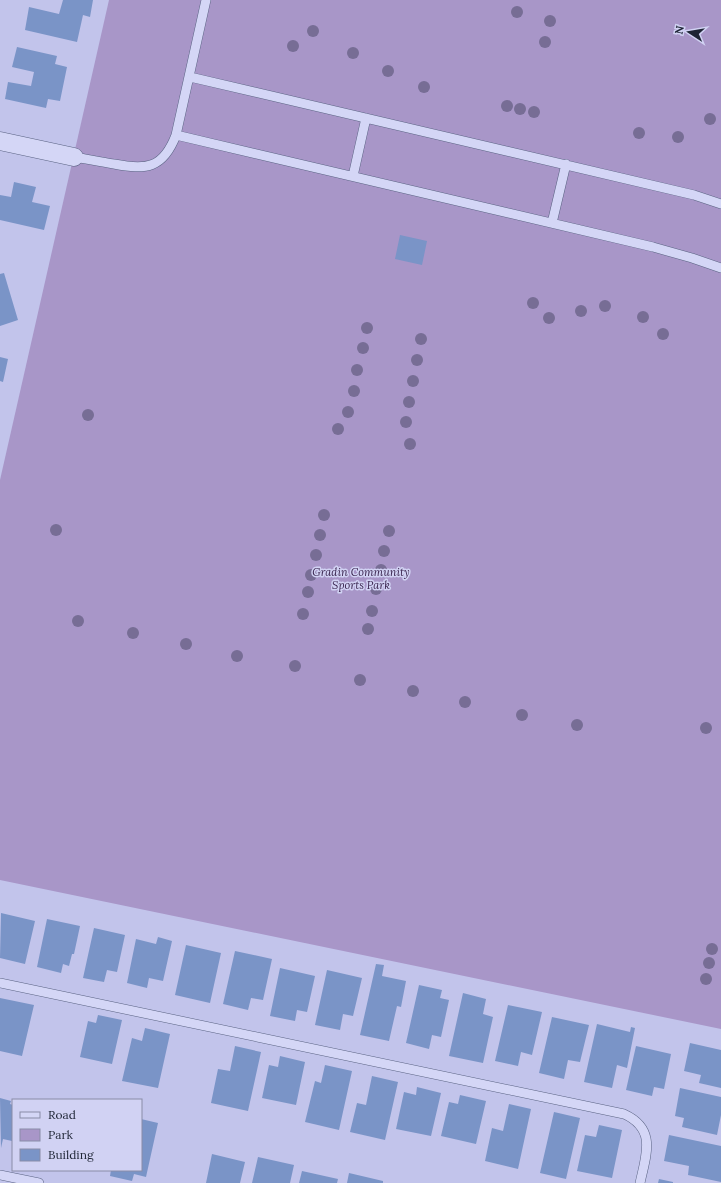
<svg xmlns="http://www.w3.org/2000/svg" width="721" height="1183" font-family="Lora,serif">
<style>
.green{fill:#a896c8}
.building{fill:#7a94c7}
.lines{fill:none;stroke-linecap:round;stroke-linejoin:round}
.service-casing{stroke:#5a6383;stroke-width:10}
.minor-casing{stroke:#5a6383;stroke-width:19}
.service{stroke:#d4d6f6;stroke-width:9}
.minor{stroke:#d4d6f6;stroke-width:18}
.tree{fill:#776d95}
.labels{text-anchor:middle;stroke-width:3;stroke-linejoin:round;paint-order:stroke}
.park-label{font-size:11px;font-style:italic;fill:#3a254f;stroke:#d1d2f3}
</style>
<rect width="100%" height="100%" fill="#c2c4eb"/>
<path class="green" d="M109,0H721V1029L0,880V480Z"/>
<path class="building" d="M63,0H93L90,17L83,15L77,42L25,30L29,7L59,14Z
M17,47L57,56L55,64L67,67L60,101L48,99L46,108L5,99L8,82L31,86L34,72L12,67Z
M14,182L36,187L32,202L50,206L44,230L0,220V195L11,197Z
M400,235L427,241L422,265L395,259Z
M4,273L18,320L0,326V274Z
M0,357L8,359L3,382L0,381Z
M1,913L35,921L25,964L0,958Z
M47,919L80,926L74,954H72L69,966L63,964L61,973L37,967Z
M94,928L125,935L117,972L107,970L104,982L83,978Z
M158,937L172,941L163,981L149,978L147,988L127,983L136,939L156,944Z
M186,945L221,953L210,1003L175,995Z
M235,951L272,959L263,1000L251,998L248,1010L223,1004Z
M376,964L384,965L382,976L406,981L401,1007L397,1006L389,1041L360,1035Z
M280,968L315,976L307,1012L297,1010L295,1021L270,1016Z
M327,970L362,978L353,1016L343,1014L340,1030L315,1025Z
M419,985L442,990L440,998L449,1000L441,1037L432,1035L429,1049L406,1043Z
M463,993L486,999L483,1014L493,1017L483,1063L449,1056Z
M0,998L34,1005L22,1056L0,1051Z
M508,1005L542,1012L532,1055L521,1052L518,1066L495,1061Z
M98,1015L122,1020L112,1064L80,1057L88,1021L96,1023Z
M552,1017L589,1025L580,1062L568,1060L564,1079L539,1073Z
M597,1024L630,1032L631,1027L635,1028L627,1068L617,1065L612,1088L584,1082Z
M145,1028L170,1034L158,1088L122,1081L132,1038L142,1041Z
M690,1043L721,1050V1088L699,1083L701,1075L684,1071Z
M235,1046L261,1052L248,1111L211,1103L218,1069L230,1071Z
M636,1046L671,1054L664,1089L654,1087L652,1096L626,1090Z
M280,1056L305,1062L296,1105L262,1098L269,1065L278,1067Z
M325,1065L352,1071L339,1130L305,1122L315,1081L321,1083Z
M372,1076L398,1082L385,1140L350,1132L357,1103L366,1105Z
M417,1087L441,1093L431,1136L396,1129L404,1092L416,1095Z
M680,1088L721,1097V1115L717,1135L682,1127L684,1118L675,1116Z
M460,1095L486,1101L476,1144L441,1136L449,1102L458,1104Z
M0,1098L11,1101L10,1104L13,1105L12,1141L3,1139L1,1148Z
M509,1104L531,1109L518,1169L485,1161L492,1128L503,1131Z
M554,1112L580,1118L566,1179L540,1173Z
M141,1119L158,1123L146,1177L134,1174L132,1181L110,1176L111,1170H141Z
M599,1125L622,1130L612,1178L577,1171L585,1135L596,1137Z
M669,1135L721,1146V1182L688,1175L689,1166L664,1161Z
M212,1154L245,1162L240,1183H206Z
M258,1157L294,1165L290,1183H252Z
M302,1171L338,1179L337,1183H299Z
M349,1173L383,1181V1183H347Z
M659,1179L673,1182V1183H658Z"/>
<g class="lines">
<defs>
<path id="service" d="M206,0L176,135L653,247L692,258L721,268
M190,77L694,195L721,204
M74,157C87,159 100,162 114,164C146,170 163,169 176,135
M353,176L366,118
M552,223L566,164
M0,983L624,1114C657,1129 646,1155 640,1183
M0,1175L39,1183"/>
<path id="minor" d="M0,141L74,157"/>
</defs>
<use href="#service" class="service-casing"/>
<use href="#minor" class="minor-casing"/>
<use href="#service" class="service"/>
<use href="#minor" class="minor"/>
</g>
<g class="tree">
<circle cx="517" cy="12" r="6"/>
<circle cx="550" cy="21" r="6"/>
<circle cx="313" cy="31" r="6"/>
<circle cx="545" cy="42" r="6"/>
<circle cx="293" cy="46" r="6"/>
<circle cx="353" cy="53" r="6"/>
<circle cx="388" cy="71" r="6"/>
<circle cx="424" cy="87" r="6"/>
<circle cx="507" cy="106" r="6"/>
<circle cx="520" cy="109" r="6"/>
<circle cx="534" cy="112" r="6"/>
<circle cx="710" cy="119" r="6"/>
<circle cx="639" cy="133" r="6"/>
<circle cx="678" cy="137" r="6"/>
<circle cx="533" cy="303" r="6"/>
<circle cx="605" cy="306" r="6"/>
<circle cx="581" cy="311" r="6"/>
<circle cx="643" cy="317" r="6"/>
<circle cx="549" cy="318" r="6"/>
<circle cx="367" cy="328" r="6"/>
<circle cx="663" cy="334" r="6"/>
<circle cx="421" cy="339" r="6"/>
<circle cx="363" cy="348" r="6"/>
<circle cx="417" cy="360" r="6"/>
<circle cx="357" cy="370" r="6"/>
<circle cx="413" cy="381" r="6"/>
<circle cx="354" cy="391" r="6"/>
<circle cx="409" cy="402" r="6"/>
<circle cx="348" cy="412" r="6"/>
<circle cx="88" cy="415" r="6"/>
<circle cx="406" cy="422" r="6"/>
<circle cx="338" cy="429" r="6"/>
<circle cx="410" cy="444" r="6"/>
<circle cx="324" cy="515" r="6"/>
<circle cx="56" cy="530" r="6"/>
<circle cx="389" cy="531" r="6"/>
<circle cx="320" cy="535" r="6"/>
<circle cx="384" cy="551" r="6"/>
<circle cx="316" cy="555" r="6"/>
<circle cx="381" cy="570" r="6"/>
<circle cx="311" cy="575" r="6"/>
<circle cx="376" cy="589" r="6"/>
<circle cx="308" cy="592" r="6"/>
<circle cx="372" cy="611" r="6"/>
<circle cx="303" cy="614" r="6"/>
<circle cx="78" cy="621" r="6"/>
<circle cx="368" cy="629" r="6"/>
<circle cx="133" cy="633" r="6"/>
<circle cx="186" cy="644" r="6"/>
<circle cx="237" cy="656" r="6"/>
<circle cx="295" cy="666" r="6"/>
<circle cx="360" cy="680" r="6"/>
<circle cx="413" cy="691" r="6"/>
<circle cx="465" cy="702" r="6"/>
<circle cx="522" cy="715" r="6"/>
<circle cx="577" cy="725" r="6"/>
<circle cx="706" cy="728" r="6"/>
<circle cx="712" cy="949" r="6"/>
<circle cx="709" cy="963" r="6"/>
<circle cx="706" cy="979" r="6"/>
</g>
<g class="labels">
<g class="park-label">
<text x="361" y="576">Gradin Community<tspan x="361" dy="13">Sports Park</tspan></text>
</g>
</g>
<rect x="12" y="1099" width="130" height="72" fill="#d1d2f3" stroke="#898ca7"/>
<rect x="20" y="1112" width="20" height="6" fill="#d4d6f6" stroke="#898ca7"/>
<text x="48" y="1119" font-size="12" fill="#1d2434">Road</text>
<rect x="20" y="1129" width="20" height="12" fill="#a896c8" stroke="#898ca7"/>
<text x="48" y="1139" font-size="12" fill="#1d2434">Park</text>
<rect x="20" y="1149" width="20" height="12" fill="#7a94c7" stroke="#898ca7"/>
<text x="48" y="1159" font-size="12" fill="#1d2434">Building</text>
<g transform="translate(689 32) rotate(282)" stroke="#d1d2f3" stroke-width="3" paint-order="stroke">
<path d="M0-3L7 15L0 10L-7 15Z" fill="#1d2434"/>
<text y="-6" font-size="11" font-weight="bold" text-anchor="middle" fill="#1d2434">N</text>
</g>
</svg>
